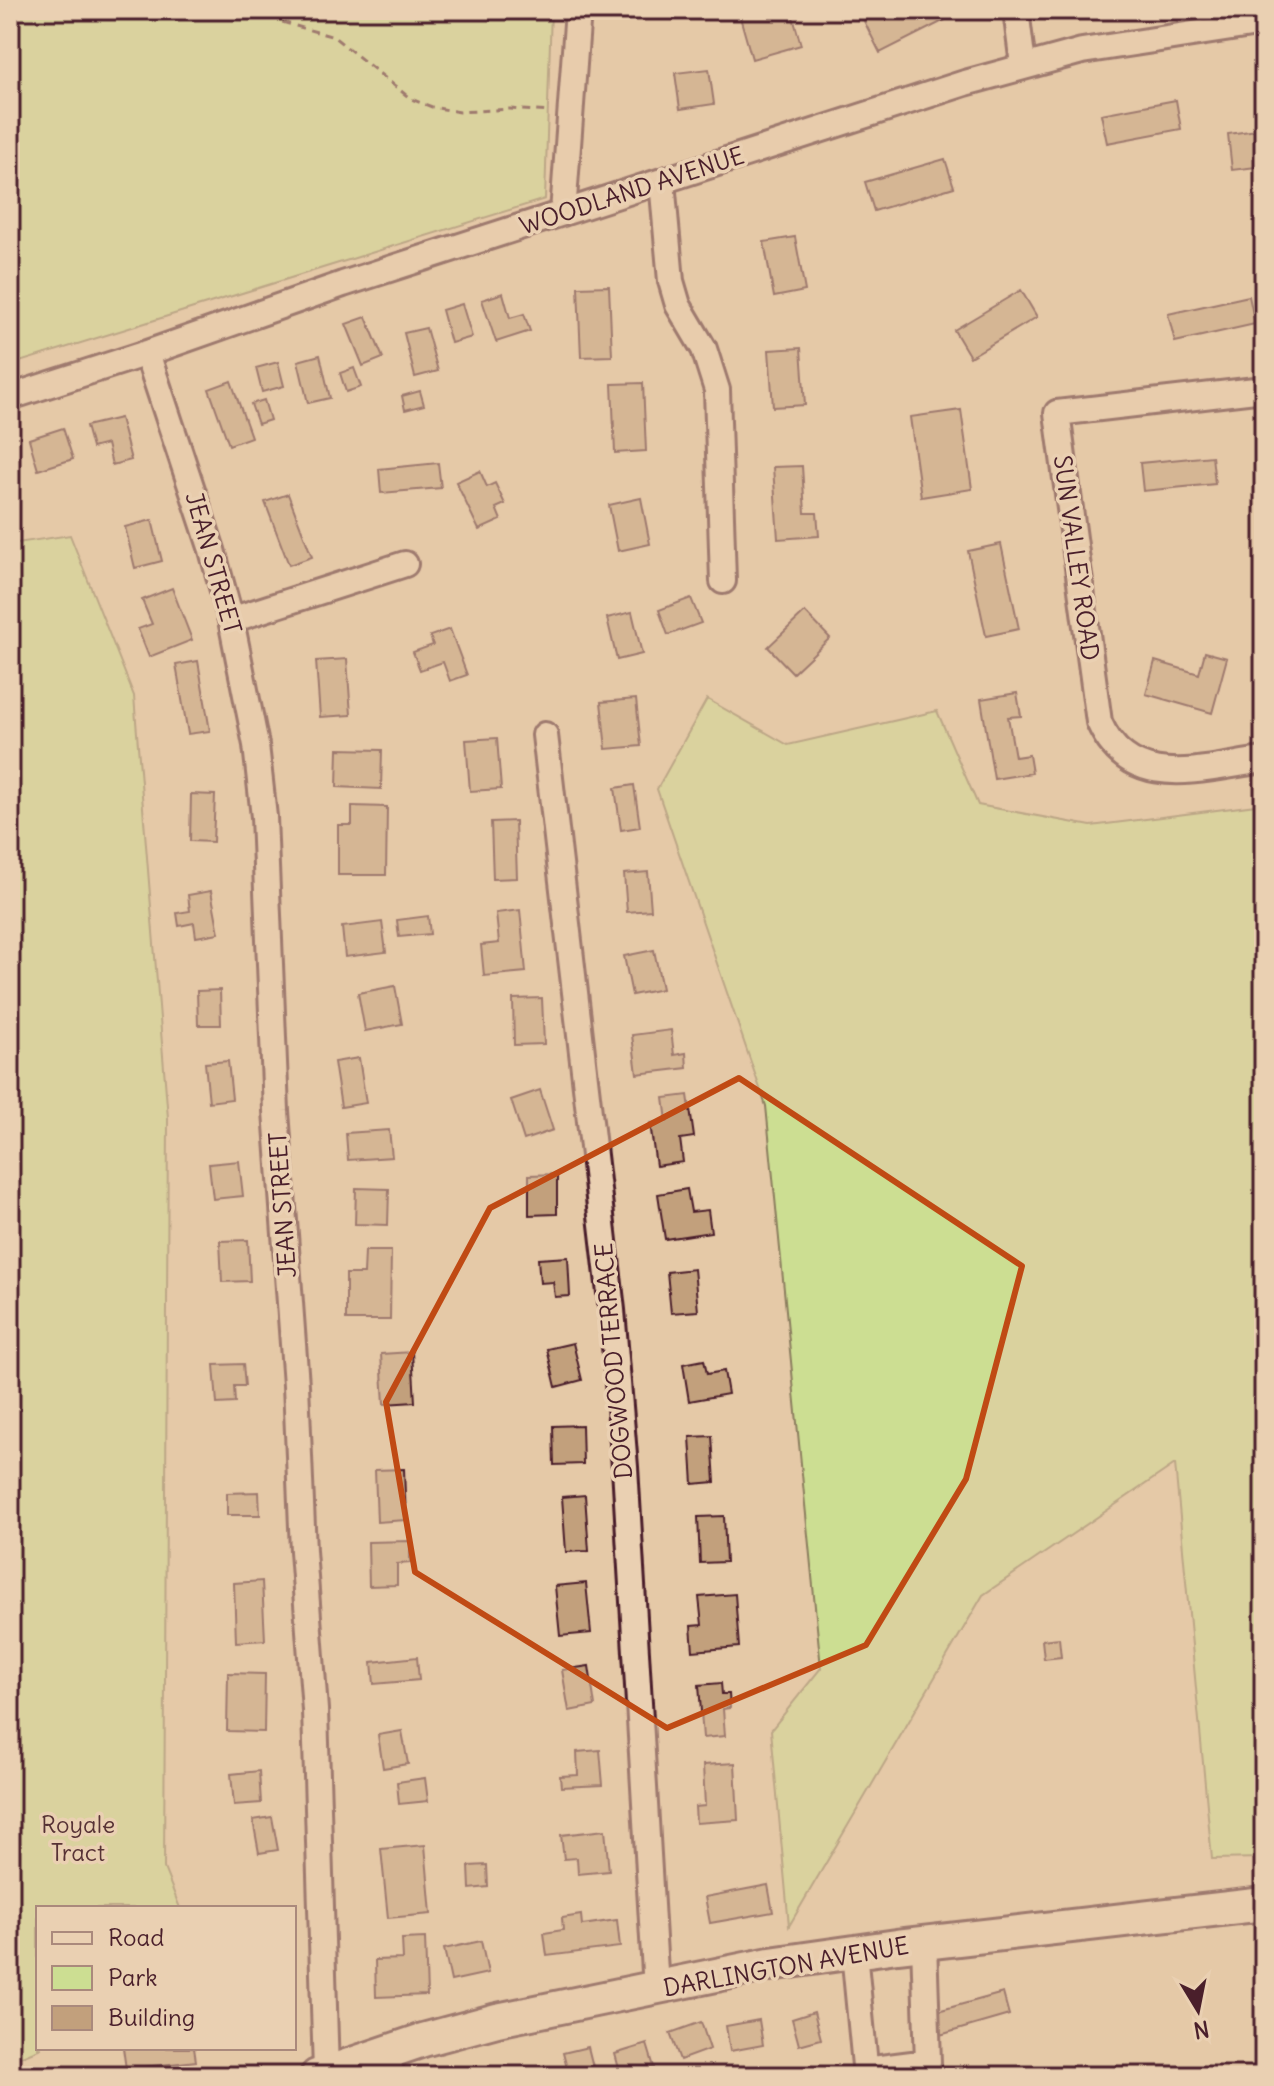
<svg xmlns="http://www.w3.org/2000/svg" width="1274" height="2086" font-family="Delius,sans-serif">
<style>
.green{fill:#ccde92;stroke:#8b7e5e;stroke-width:2}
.building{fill:#c2a07c;stroke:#4a1f2b;stroke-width:2}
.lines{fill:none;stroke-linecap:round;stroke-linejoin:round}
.minor-casing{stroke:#4a1f2b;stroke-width:30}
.major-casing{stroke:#4a1f2b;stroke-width:38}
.path{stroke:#4a1f2b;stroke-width:3;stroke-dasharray:8 6;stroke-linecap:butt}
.minor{stroke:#ead0b2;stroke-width:24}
.major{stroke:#ead0b2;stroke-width:32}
.marked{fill:none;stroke:#c04a14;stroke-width:6;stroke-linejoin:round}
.labels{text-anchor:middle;stroke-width:7;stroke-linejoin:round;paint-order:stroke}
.street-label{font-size:24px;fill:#4a1f2b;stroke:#ead0b2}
.park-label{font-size:24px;fill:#573235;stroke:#ead0b2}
</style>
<rect width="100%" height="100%" fill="#e5c9a7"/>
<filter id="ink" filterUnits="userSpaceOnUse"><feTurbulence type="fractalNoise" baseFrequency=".0125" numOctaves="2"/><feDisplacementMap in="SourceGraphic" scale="16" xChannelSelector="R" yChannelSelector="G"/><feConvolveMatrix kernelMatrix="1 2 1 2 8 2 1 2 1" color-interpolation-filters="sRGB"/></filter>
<g filter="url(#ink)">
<path class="green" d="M10,10H551L545,199L10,365Z
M70,535L134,696L168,1118L164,1868L180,1908H38V2048H41L10,2061V544Z
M707,699L788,745L937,711L978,805L1091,826L1264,804V1858L1212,1859L1175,1464L983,1595L789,1926L771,1730L821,1668L766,1106L657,789Z"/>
<path class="building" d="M764,10H791L801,45L752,59L740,17Z
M861,10H940L945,20L880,53L859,11Z
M709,69L714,104L680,109L675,73Z
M1176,100L1181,129L1107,143L1101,114Z
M1264,129V166L1232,170L1228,134Z
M945,159L954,187L874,211L865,182Z
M795,237L805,291L774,297L764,242Z
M609,286L612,356L581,357L578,287Z
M1021,290L1037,317L970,357L954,330Z
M503,293L510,318L524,314L530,331L496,342L482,300Z
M1249,296L1255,324L1175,342L1168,314Z
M462,304L472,337L451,343L442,310Z
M366,317L383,358L363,366L346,324Z
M426,328L438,371L415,377L404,333Z
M801,348L805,405L773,407L769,350Z
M320,355L330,398L308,403L298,361Z
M278,362L284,386L262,392L256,368Z
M354,368L361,387L346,392L340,373Z
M231,381L251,437L229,445L209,389Z
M643,383L646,451L615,453L612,384Z
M420,391L424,405L405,410L402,396Z
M264,400L270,420L258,424L251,404Z
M961,410L972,489L921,497L910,417Z
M120,418L131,460L112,465L107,444L92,448L86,426Z
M63,428L73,459L38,470L29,439Z
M1212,456L1215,484L1143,491L1140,463Z
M438,463L441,488L381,493L379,469Z
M802,466L805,513H817L819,536L778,539L773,467Z
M480,471L487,487L495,483L505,504L496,508L501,520L479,530L456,482Z
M288,494L312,557L289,565L265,502Z
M641,498L650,544L618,551L609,505Z
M152,520L162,561L135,568L125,527Z
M1001,544L1019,629L986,636L968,551Z
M172,588L192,640L149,657L138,629L152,624L142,600Z
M691,598L701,623L668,635L659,610Z
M632,612L642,654L617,660L607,618Z
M805,612L830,638L793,673L768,647Z
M450,629L467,675L450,681L443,662L420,670L413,652L433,645L430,636Z
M1205,652L1227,658L1212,713L1146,694L1155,661L1199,674Z
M347,659L351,715L320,717L316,661Z
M198,661L210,731L188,734L176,665Z
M1017,693L1021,716L1008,717L1015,757L1029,755L1032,773L994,779L981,699Z
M636,699L641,746L606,749L601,702Z
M497,738L501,789L470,791L466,740Z
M338,749L382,750L381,789L337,787Z
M634,785L640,827L621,830L615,788Z
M191,794L215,795L213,842L190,841Z
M352,806L387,807L386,875H338V825H352Z
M515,821L517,878L493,879L491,822Z
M648,872L651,910L627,912L624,874Z
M211,891L219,933L196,937L194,923L179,926L177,913L190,911L188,895Z
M520,910L526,972L484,976L481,945L499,943L496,913Z
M428,916L430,934L399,937L397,920Z
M382,922L386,952L345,957L342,927Z
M654,950L662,989L632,995L624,956Z
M395,986L402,1024L365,1031L358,993Z
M220,990L221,1025H198L197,991Z
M542,998L544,1044L514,1045L513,999Z
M671,1030L674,1055L686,1053L687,1068L637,1074L632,1035Z
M359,1058L366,1103L341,1107L334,1062Z
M228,1061L232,1099L209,1102L205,1063Z
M540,1090L553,1130L524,1140L511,1100Z
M688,1095L694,1137L680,1139L683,1162L656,1166L650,1123L667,1121L664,1098Z
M389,1130L392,1157L348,1160L346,1133Z
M239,1161L243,1196L213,1199L209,1164Z
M557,1174V1214L529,1215V1175Z
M356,1188L389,1189L388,1225L355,1224Z
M687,1189L691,1212L708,1210L711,1232L665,1239L658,1194Z
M248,1240L250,1281L222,1282L220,1241Z
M365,1251H391L390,1320H346V1274H364Z
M568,1257L570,1296L555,1297L553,1282L540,1283L538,1259Z
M694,1269L698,1311L671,1313L667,1272Z
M573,1343L582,1380L556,1387L547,1349Z
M412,1352L415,1402L384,1404L381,1354Z
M704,1360L707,1374L724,1371L728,1394L689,1401L683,1364Z
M243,1364L245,1386H234L235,1403L217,1404L214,1365Z
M582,1425L583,1464L554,1465L553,1426Z
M712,1436L715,1482L693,1484L690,1437Z
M404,1469L406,1520L377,1522L375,1470Z
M259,1492L260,1515H227V1493Z
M585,1495L589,1551L566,1552L562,1497Z
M724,1516L726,1562L700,1563L698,1517Z
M410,1541V1563L397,1564V1585L369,1586L368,1542Z
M262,1581L265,1640L236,1642L234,1583Z
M586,1583L591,1633L560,1636L555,1586Z
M735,1594L739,1647L693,1651L691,1626L702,1625L699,1597Z
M1059,1638L1061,1657L1044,1659L1042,1640Z
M417,1657L419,1680L374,1684L372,1662Z
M589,1666L595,1706L569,1711L562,1670Z
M228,1673L265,1674L264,1732L227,1731Z
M721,1683L722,1694H729L730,1708L723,1709L725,1736L703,1738L699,1685Z
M402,1731L408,1764L383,1768L378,1735Z
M600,1750L603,1785L561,1787L560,1776L578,1775L577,1752Z
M735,1763L738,1820L696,1823L695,1807L705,1806L703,1765Z
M259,1771L261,1803L234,1805L231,1774Z
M425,1778L428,1801L399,1804L397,1782Z
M272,1817L278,1850L259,1853L253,1820Z
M605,1830L609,1871L578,1874L577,1858L564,1859L561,1835Z
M425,1845L431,1914L388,1918L381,1849Z
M487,1865L488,1887L470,1889L469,1866Z
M768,1885L773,1912L710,1923L705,1897Z
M581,1915L582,1925L617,1920L620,1947L547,1956L544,1933L563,1930L562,1918Z
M425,1938L427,1995L376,1997L375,1960L403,1959L402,1939Z
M481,1941L488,1973L451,1981L444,1949Z
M1003,1993L1009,2015L940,2035L934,2012Z
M814,2012L821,2039L799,2045L792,2019Z
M759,2020L763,2045L730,2051L726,2026Z
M701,2022L710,2049L680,2060L670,2033Z
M647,2044L654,2067L621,2076L615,2054Z
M588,2047L594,2071L569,2076L563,2053Z
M123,2048H194L196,2061L126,2069Z
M84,2068L85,2076H33V2074Z"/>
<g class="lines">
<defs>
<path id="minor" d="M1016,10L1023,65
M662,181L671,281L678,305L704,349L717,390L723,581
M563,213L578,10
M147,353L212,550L231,620L256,745L264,817L276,1111L296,1385L303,1551L315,1710L326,2072
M1264,389L1057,413L1099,722C1131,794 1201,768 1264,760
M10,397L147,353L343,284L965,83L1082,51L1264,23
M231,620L405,564
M545,735L612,1310L625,1467L656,1989
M854,1952L866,2076
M386,2051L392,2076
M865,2070L928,2062L924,1943"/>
<path id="major" d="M317,2076L423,2040L497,2020L770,1964L897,1946L1264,1904"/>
</defs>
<use href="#minor" class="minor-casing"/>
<use href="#major" class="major-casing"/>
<path class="path" d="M257,10L282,22L334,37L411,99L432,107L460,112L510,109L550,112"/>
<use href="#minor" class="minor"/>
<use href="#major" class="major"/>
</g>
</g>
<path d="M0 0H1274V2086H0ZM739,1078L1022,1266L966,1479L866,1645L667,1728L415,1572L386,1402L490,1208Z" fill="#e5c9a7" fill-opacity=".55" fill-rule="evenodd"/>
<path class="marked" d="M739,1078L1022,1266L966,1479L866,1645L667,1728L415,1572L386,1402L490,1208Z"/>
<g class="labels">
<g class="street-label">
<text transform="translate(632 191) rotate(-18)" y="8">WOODLAND AVENUE</text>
<text transform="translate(1076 558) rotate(82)" y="8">SUN VALLEY ROAD</text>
<text transform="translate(213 563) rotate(74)" y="8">JEAN STREET</text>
<text transform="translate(283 1205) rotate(-94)" y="8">JEAN STREET</text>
<text transform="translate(614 1361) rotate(-95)" y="8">DOGWOOD TERRACE</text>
<text transform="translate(786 1967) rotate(-10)" y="8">DARLINGTON AVENUE</text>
</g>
<g class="park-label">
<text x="78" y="1833">Royale<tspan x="78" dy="28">Tract</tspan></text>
</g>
</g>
<rect width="1274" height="2086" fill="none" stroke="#ead0b2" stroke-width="40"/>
<rect x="20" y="20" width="1234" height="2046" fill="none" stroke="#4a1f2b" stroke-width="3" filter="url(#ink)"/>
<rect x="36" y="1906" width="260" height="144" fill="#ead0b2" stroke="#aa897c" stroke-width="2"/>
<rect x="52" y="1932" width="40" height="12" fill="#ead0b2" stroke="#aa897c" stroke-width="2"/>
<text x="108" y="1946" font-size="24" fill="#4a1f2b">Road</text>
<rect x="52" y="1966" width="40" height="24" fill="#ccde92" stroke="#aa897c" stroke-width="2"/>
<text x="108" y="1986" font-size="24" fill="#4a1f2b">Park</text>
<rect x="52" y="2006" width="40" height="24" fill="#c2a07c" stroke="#aa897c" stroke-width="2"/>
<text x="108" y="2026" font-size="24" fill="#4a1f2b">Building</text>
<g transform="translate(1198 2010) rotate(170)" stroke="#ead0b2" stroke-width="6" paint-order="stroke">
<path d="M0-6L14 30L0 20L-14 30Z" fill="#4a1f2b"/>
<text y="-12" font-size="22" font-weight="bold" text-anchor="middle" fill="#4a1f2b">N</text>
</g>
</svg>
